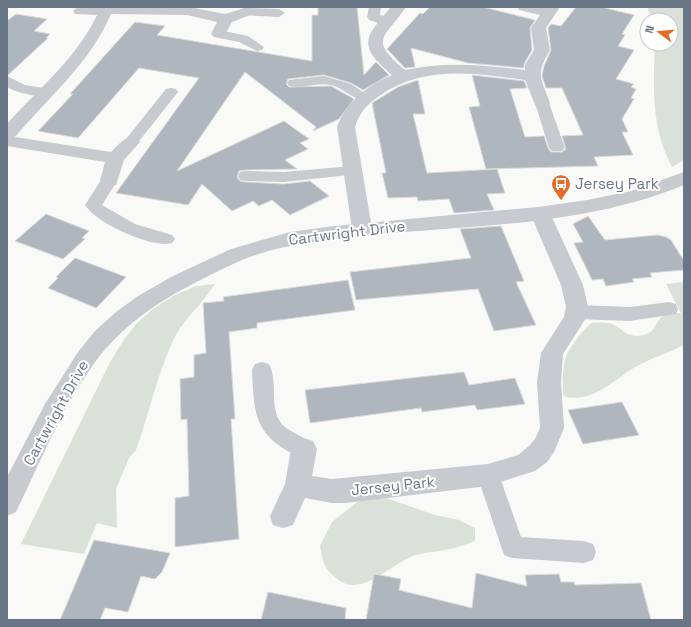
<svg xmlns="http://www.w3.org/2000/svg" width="691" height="627" font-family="'Space Grotesk',sans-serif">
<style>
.green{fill:#dae1d8}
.building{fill:#b0b6bd;stroke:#dbdbd9}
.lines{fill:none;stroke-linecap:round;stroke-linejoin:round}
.service{fill:#c7cace;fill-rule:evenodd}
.minor{fill:#c7cace;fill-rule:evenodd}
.tertiary{fill:#c7cace;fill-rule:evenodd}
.labels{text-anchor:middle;stroke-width:4;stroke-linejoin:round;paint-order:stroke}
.poi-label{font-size:15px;fill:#687688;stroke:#fff;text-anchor:start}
.street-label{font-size:15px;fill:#687688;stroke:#fff}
</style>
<rect width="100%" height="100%" fill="#f9f9f7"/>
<path class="green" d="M647,7H684V160L672,167C651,128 653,87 655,44H671V20H652Z
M684,282V345C669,353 654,357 641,364C616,376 597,403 566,397L563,394C563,382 562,366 567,354C571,347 585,326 592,323C596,322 604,323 608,323C620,325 625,337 638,336C657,334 653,324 663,316C668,312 675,313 681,313L666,284Z
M215,284C204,302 188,315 177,333C158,369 150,412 136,450L129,458L116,489L117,528L97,523L84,554L21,544L109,364L123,341L137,323L153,309L173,296L196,286Z
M362,498H386L435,515L459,520L475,528V541C466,544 457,548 449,549C438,552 426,552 416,555C391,563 361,599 337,579C324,568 323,562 320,546L332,522Z"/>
<path class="building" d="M318,7H357L364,75L376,62L389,75L363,90L351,83L324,75L288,79L286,84L289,87L331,86L354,99L339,119L313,131L316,127L245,72L177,171L284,121L309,139L300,143L308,149L285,160L297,169L246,170L239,171L237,177L240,181L246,182L284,184L310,181L329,196L290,215L272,200L259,206L253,201L232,211L202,184L188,205L116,193L199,78L139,68L78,138L38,131L73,94H70L135,22L165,26L157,35L312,61V15H318Z
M430,7H483L535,20L530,28L532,50L524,64V68L468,63L411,48L415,67L405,68L387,49L420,13L423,14Z
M576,7H601L634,15L622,34L625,35L618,46L634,50L616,79L634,84L631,87L636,89L631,98L634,99L622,119L628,132H622L633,155L594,157L598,166L486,169L469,107L480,106L472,75L524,81L527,88L510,89L525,137L544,136L548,148L551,152H562L566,149L562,136L583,135L562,88H546L542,76L544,66L551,50L548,28L551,24L561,26Z
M16,14L47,19L34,31L50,34L46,38H48L8,75H7V21Z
M418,80L425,114H413L427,173L497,169L505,193L487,194L494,210L454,213L449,199L418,201L417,197L388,198L382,173H386L372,103L398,87Z
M46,214L89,231L82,238L85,239L63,259L15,241Z
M588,216L605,240L657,235L666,237L671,240L684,261V270L650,273L652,277L632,279L634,282L606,286L603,279L592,280L574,243L583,242L573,224Z
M501,226L524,281L516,282L536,325L494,331L478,289L356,300L350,272L471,258L460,229Z
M75,258L126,277L96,308L48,288L58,278L56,277Z
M348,280L355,310L257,323V328L229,332L235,419H231L239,539L175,547V498L189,496L187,419L181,420L180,379L194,377V355L206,353L203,303L224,301L223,297Z
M464,372L469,385L515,378L525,404L477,410L475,405L422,412L421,408L310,423L305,390Z
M622,402L639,435L583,444L568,410Z
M94,540L170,553L162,572L155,579L141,576L128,612L105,608L100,620H60Z
M476,573L527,586L525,575L559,574L561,582H574L575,585L641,583L651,620H366L374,574L401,579L399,590L472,608Z
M268,592L346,608L345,620H261Z"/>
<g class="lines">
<path class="service" d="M369,7H381L380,15L392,19L393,22L387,26L369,20L367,17Z
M245,8L279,9L285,13L279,17L241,15L239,12L241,9Z
M219,30L248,36L264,47L262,50L257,51L239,42L214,37L212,34L214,31Z
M7,76L25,85L50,89L52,92L50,95C37,98 18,93 7,87Z
M324,76L351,84L372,98L370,101L365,102C353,99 343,88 331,85C317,82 302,89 289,86L287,83L289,80Z
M171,88L176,89L178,92L136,145H126L123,142L126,139L166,89Z
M542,99L547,100L549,103L565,148L562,151H552L549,148L535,103L537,100Z
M352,166L358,168L360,171L358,174L284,182L246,181L240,180L238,176L240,172L246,171L284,172Z
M109,176L115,177L117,181L102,205L135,224L172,235L175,239L172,243C152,249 96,223 85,205L103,177Z
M669,302L676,304L678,309L676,314L630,321L577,319L570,317L568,312L570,307L577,305L630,307Z
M262,362L269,364C278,381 270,403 279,420C287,434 308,435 315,449L312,456C301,459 295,455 286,450C252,430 254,405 252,370L255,364Z
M488,465L496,468L499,475L521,537L584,541L593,544L596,552L593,560L584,563L512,558L504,555L477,475L480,468Z"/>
<path class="minor" d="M78,7H189L225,14L245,8L250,9L252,12L250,15L232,22L224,37H214L211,34L217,22L187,15L111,14C91,62 48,98 15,137L111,152C119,144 125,135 137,138L140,142L124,160L116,185L109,187L102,185L100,181L105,162L7,146V124C38,89 77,58 97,15L75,14L73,11Z
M391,7H406C384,39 368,39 405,70C446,61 484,65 525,70V65L534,50L531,28L540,15L519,10L517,7H560L546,28L550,50C535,75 541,78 550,103L548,107L542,108L536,107L525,80C476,73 424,65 381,95C368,103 359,113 355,127L372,229L369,234L362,236L355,234L352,229L337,127C346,102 368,85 392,75C357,46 364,38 391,7Z
M540,207L547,209L550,213L583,285L588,307L586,318L563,354L561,382L564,428L554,452L547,462L535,471L488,486L345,503H332L305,498L293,525L283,528L273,525L270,516L285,484L291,449L295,441L304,438L313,441L317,449L312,476L332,479L488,464L518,455L529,446L535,439L540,428L537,382L541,353L564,317L566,307L561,285L530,213L533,209Z"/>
<path class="tertiary" d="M684,172V185C592,223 489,225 392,233C353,237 314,240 276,249C246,256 218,271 191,285C158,302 126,324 102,353C65,400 42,459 16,512L7,516V477L45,404L78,352L95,331L116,312L138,296L173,276L231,249L290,232L334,226L538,207L587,200L631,191Z"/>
</g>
<defs>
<symbol id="bus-pin" viewBox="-11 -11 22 30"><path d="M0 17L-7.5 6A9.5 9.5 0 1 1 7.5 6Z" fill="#e66c29" stroke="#fff"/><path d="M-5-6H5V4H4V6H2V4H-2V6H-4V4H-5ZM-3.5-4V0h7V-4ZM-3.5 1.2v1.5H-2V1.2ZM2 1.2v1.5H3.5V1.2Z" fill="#fff"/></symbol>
</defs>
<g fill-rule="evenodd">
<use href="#bus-pin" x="550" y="173" width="22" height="30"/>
</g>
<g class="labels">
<g class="poi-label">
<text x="575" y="189">Jersey Park</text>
</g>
<g class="street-label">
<text transform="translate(347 233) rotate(-7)" y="5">Cartwright Drive</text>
<text transform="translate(56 413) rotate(-61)" y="5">Cartwright Drive</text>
<text transform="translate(393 486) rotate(-6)" y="5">Jersey Park</text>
</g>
</g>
<rect width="691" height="627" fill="none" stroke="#687688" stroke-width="16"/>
<g transform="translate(659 32) rotate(286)"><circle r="19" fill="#ffffff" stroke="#c3c8cf"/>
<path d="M0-3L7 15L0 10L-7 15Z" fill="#e66c29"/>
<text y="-6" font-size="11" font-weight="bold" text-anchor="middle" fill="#687688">N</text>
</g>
</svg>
